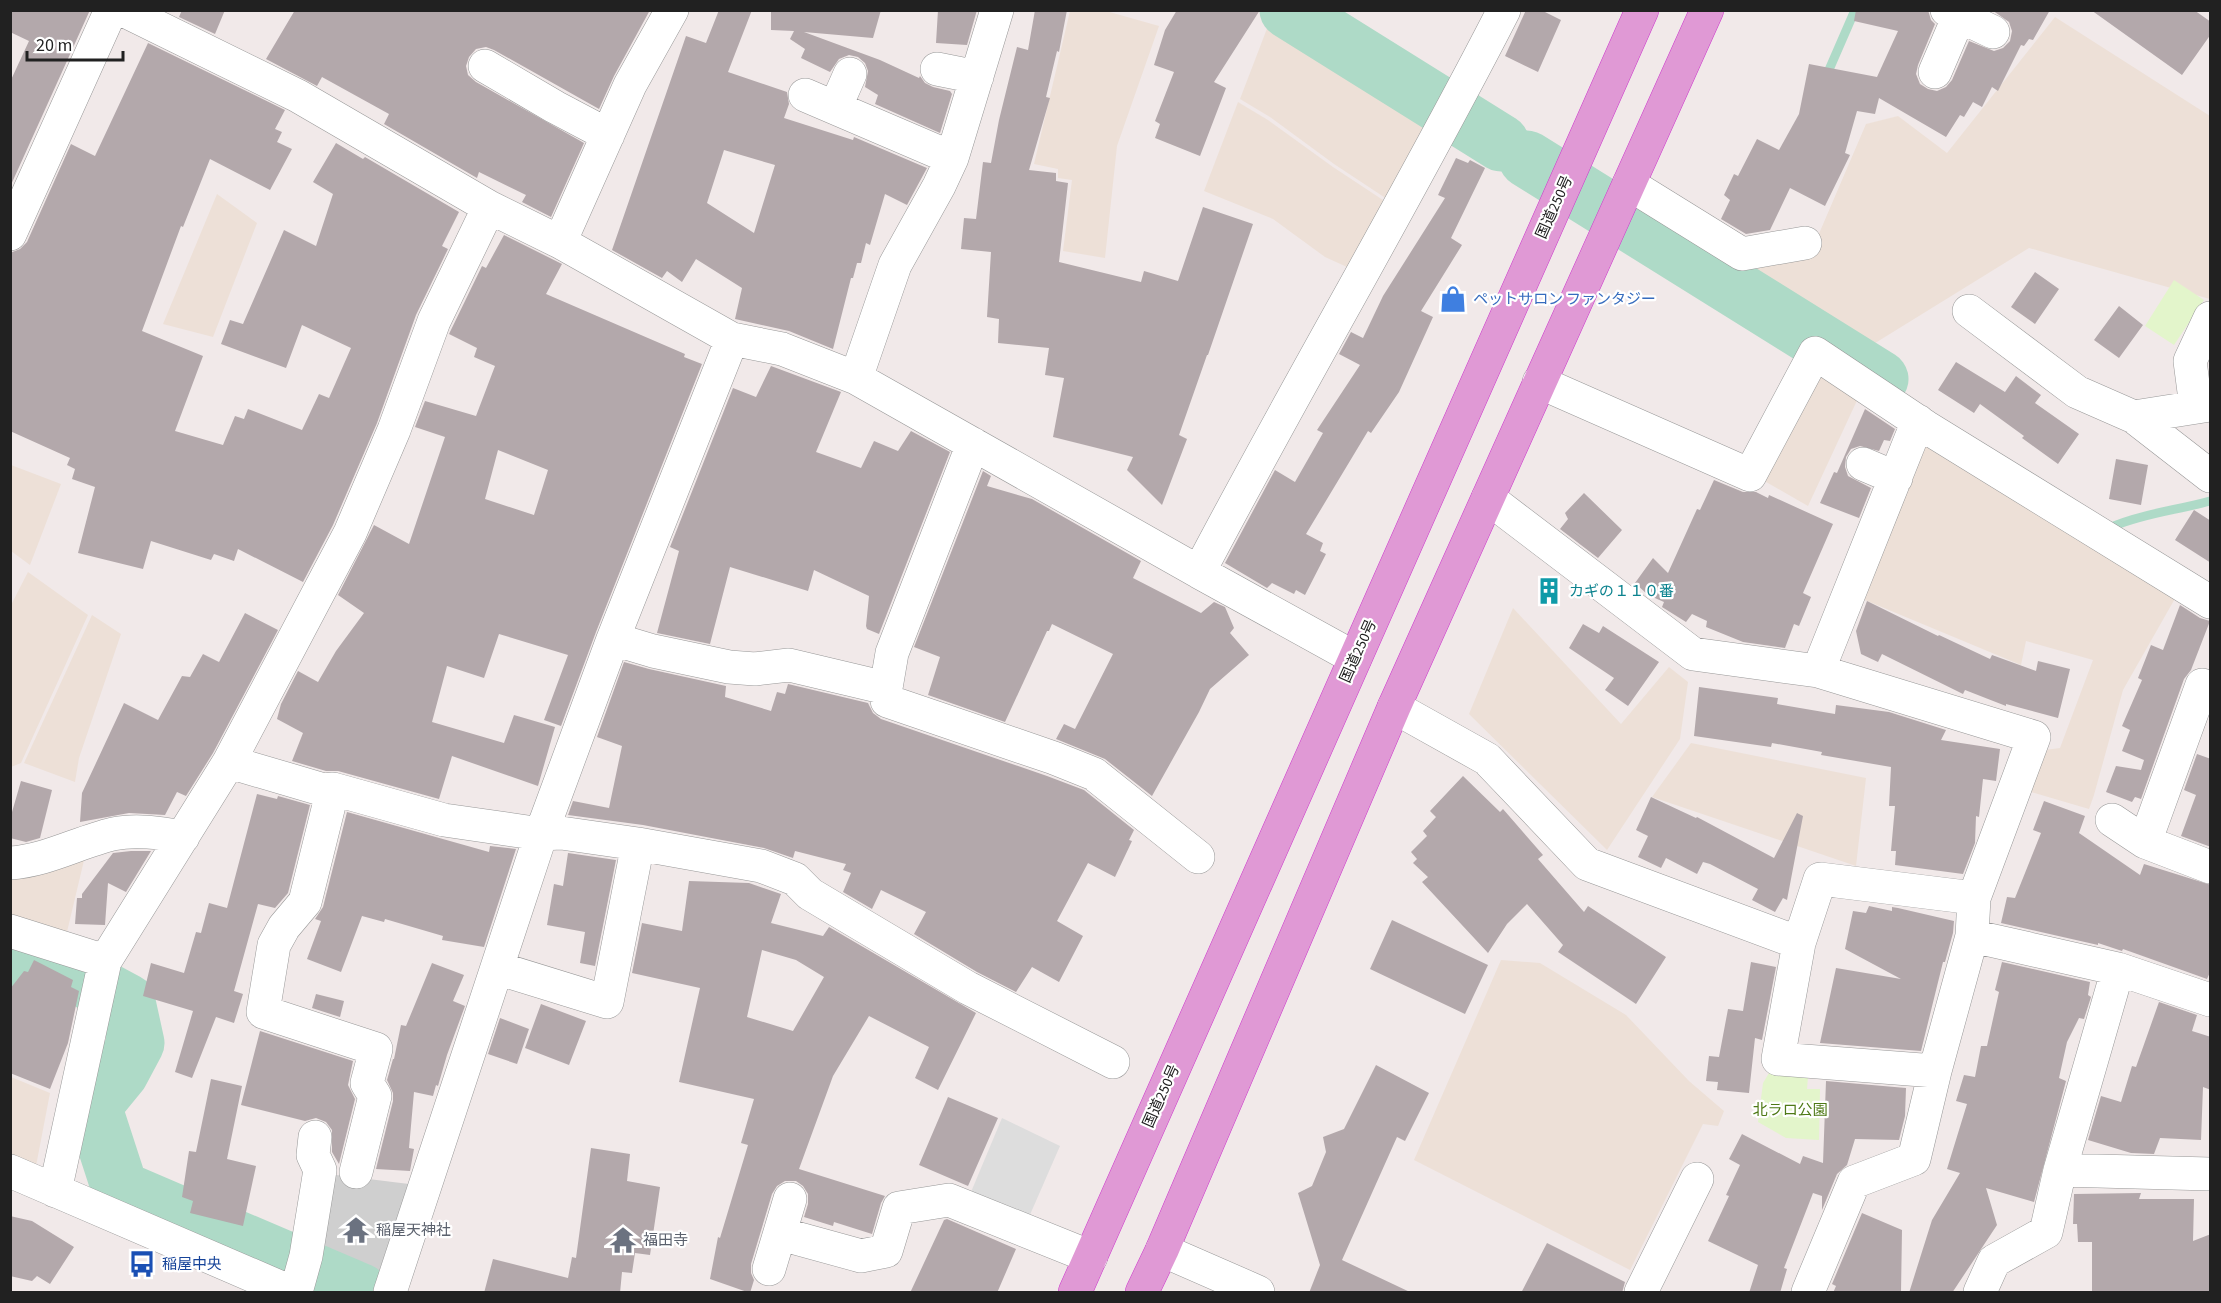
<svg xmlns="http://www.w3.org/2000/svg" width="2221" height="1303" font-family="'Source Sans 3','Noto Sans JP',sans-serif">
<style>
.religious{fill:#cfcfcf}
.farmland{fill:#ede0d7}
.park{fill:#e3f5cb}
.parking{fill:#ddd}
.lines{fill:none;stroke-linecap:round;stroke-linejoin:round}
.stream{stroke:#aedac7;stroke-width:9}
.river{stroke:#aedac7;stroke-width:57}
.building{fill:#b3a8ab;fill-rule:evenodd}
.minor-casing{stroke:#989898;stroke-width:34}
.highway-casing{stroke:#cc39cc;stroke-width:34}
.minor{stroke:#fff;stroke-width:33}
.highway{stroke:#e099d5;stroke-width:33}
.labels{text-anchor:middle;stroke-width:4.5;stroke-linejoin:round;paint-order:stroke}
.street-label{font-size:15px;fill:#212121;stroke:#fff}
.shop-label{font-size:15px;fill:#366cbe;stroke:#fff;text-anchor:start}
.culture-label{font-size:15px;fill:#0d838f;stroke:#fff;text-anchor:start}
.park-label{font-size:15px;fill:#4e7916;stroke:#fff}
.worship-label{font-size:15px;fill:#5b616d;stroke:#fff;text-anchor:start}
.transit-label{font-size:15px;fill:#164399;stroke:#fff;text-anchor:start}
</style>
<rect width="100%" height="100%" fill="#f1e9e9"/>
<path class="religious" d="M328,1174L409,1184L372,1292H353L310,1279Z"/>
<path class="farmland" d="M1070,11H1106L1159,26L1117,146L1105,258L1063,251L1072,180L1058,178V169L1034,164Z
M1273,13L1437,119L1390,201L1334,164L1270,117L1240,99Z
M2055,17L2210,116V299L2029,248L1872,345L1737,269L1812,250L1866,124L1898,116L1947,153Z
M1238,102L1268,120L1333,167L1389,204L1347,267L1325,257L1273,219L1204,191Z
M217,194L257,223L213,337L163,324Z
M1821,369L1860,394L1808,506L1754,475Z
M1927,437L2177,595L2123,690L2094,795L2089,809L2028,791L2045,750L2060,748L2093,660L2026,641L2021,665L1860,598Z
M11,465L61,484L30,565L11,551Z
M28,572L88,615L21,763L11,767V605Z
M1513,608L1621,724L1669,667L1688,682L1680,739L1607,850L1469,714Z
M92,615L121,634L79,758L75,782L24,763Z
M1691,743L1866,778L1856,866L1652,797Z
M86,852L66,936L11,918L10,868Z
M1501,960L1540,963L1626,1015L1689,1081L1724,1111L1718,1126L1703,1124L1630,1270L1414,1160Z
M11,1077L50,1093L36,1166L11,1155Z"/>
<path class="park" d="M2174,280L2204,300L2174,345L2145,326Z
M1769,1073L1808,1077L1807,1089H1820L1819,1140L1786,1138L1758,1122L1763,1083Z"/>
<path class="parking" d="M1002,1118L1060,1146L1029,1217L971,1192Z"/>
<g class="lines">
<path class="stream" d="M1825,79L1855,10
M1733,287L1745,259
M2114,526C2145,513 2178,510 2210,501"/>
<path class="river" d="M1288,10L1501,143
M1527,159L1880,379
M10,957L86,980L127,1002L136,1043L120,1073L93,1106L120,1189L361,1292"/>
</g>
<path class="building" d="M10,10H90L10,187V82L29,41L10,32Z
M182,10H225L215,34L179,17Z
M295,10H650L614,76L599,109L494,50L486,47L476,49L469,57L466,66L468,75L476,82L584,143L551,217L522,202L526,195L479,172L477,178L384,124L389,114L322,77L317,86L266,59Z
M719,10H752L728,72L787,92L789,104L784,118L853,140L854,137L927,168L907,205L885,194L870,245L866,243L861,263H857L853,278H851L833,349L789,331L735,319L742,288L696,259L682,282L667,271L662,278L612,250L686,36L706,43ZM724,150L775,165L754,233L707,203Z
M771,10H881L873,38L804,32L880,60L919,78L920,76L925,83L933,87L950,91L952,94L940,133L875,104L878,95L865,87L868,71L865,63L858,57L849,55L839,59L830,72L801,58L805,49L790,39L794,31L771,30Z
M938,10H977L967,45L936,43Z
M1035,10H1067L1059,52L1057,51L1046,97L1050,98L1029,170L1056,173V181L1068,183L1059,262L1141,282L1144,271L1178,281L1203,207L1253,224L1208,355H1207L1179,435L1187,439L1162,505L1127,470L1133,457L1053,437L1064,378L1045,375L1049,348L998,343L999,319L987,317L991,252L961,249L964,218L976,219L983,162L991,163L999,120L1017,47L1028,50Z
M1177,10H1260L1214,82L1226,88L1200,156L1155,138L1160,124L1155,121L1174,72L1154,65L1165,30Z
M1526,10H1541L1561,20L1538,72L1505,56Z
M1856,10H1928L1931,20L1935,24L1918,65L1916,74L1920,84L1928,89L1937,91L1946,87L1952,80L1969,41L1994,51L2003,48L2010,41L2012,31L2009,22L1992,10H2050L2033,40L2029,39L2024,46L2021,45L1998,91L1992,87L1982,107L1973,102L1964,117L1960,115L1946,137L1879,98L1875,114L1857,111L1845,153L1850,155L1825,206L1790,188L1770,230L1746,234L1721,219L1730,200L1724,195L1734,174L1738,176L1757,139L1779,150L1799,114L1809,64L1877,77L1898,31L1854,21Z
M2091,10H2194L2211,22V34L2182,75Z
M148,43L285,110L275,129L282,132L277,142L292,149L270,190L210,159L183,227L181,226L142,331L203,356L175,431L223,445L235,416L244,419L248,409L302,430L319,394L329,398L351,348L302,325L286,368L221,344L230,320L243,324L284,230L316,246L333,194L313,182L336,143L363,159L365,157L459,212L442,246L448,249L416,315L377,423L333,525L303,582L238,549L234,561L214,554L211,560L151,541L143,569L78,553L95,487L72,479L75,469L67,465L70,458L10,431V253L20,249L27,242L71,144L95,156Z
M1456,158L1468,163L1470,160L1485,168L1451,238L1462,245L1421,311L1433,317L1399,392L1371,433L1368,431L1306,534L1323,543L1320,551L1326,554L1305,595L1296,590L1294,594L1272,583L1267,588L1225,563L1275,470L1295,482L1323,433L1317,430L1360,365L1339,354L1351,332L1363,338L1383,296L1445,198L1438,195Z
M504,235L562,264L546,294L685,354L684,357L702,364L596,632L561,726L544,720L568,655L499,634L484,678L447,666L432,722L504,743L514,715L555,727L538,786L452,756L439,799L338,771H326L292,761L303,733L277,719L281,704L298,671L318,682L336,651L364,613L338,595L374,525L409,544L445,437L415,427L425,401L476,416L495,366L474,357L477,348L449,334L482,266L486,268ZM498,450L548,470L534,515L485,499Z
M2035,272L2059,289L2035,324L2011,307Z
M2119,306L2143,325L2119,358L2094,340Z
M1956,362L2005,392L2016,376L2041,395L2035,403L2079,434L2058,464L2022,438L2024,436L1980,404L1974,413L1938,390Z
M771,366L841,392L816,452L861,468L874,441L898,451L911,431L950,452L879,634L867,629L866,626L869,596L814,570L808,591L730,567L710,644L657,633L679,551L670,547L733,388L756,397Z
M1865,409L1895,429L1890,441L1884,440L1879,451L1860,446L1851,449L1846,457L1845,467L1848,476L1871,488L1859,518L1820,503L1834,472L1837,473Z
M2116,459L2148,465L2141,505L2109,499Z
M983,471L991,476L987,486L1032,499L1141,561L1133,578L1201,613L1214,602L1225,607L1234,628L1230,633L1249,655L1210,689L1199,712L1152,796L1105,759L1056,739L1064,724L1075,729L1113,654L1052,624L1049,631H1047L1005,722L928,695L940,657L914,647Z
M1714,480L1743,492H1756L1768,498L1769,495L1833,524L1803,593L1811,597L1799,626L1794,624L1785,648L1743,642L1706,627L1707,621L1692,614L1686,622L1662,607L1664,602L1648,595L1635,583L1653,558L1668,573L1697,509L1700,510Z
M1584,493L1622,530L1598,558L1560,529L1568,519L1565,513Z
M2194,510L2211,521V563L2175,540Z
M1867,601L1938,636L1939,635L1990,659L1992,655L2036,671L2038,661L2070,669L2058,718L2006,704V706L1965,690L1963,694L1882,654L1878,662L1861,654L1856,631Z
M2180,605L2200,618L2210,621L2191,670L2184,679L2141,799L2135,797L2132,802L2106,792L2116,766L2141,770L2144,760L2122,751L2130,730L2122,726L2142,680L2138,678L2151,645L2163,650Z
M245,613L278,630L213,753L186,796L177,792L165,815L129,813L80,822L82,793L124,703L158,720L182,676L190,677L203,654L219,662Z
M1583,624L1599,633L1603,626L1659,662L1628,706L1605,690L1614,678L1569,648Z
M624,662L649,669L726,686L725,697L771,711L777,692L785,694L788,684L868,703L873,713L881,719L1047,776L1084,790L1134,830L1129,840L1132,841L1115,877L1088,863L1057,921L1083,936L1059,982L1032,967L1016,992L977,972L914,934L926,912L881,890L872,909L843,892L851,873L843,870L846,864L795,851L793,858L764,848L643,825L568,815L573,801L609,808L622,746L597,737Z
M1699,687L1778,698L1777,704L1835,714L1836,705L1889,712L1946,730L1941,740L2000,749L1996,781L1983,779L1979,817L1976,816L1975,843L1963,874L1895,865L1896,851H1891L1895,806H1889L1891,767L1821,755L1822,752L1772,743L1771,747L1694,736Z
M2197,754L2211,759V847L2181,836L2196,795L2184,790Z
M1463,776L1500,812L1503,809L1543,855L1538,859L1584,912L1588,906L1666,957L1636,1004L1558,952L1563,945L1527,904L1507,924L1488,953L1422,882L1428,877L1413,863L1417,859L1411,852L1427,836L1423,831L1436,817L1430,811Z
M21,781L52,790L40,838L26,842L10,838V819Z
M257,794L277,799L278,796L310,805L288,893L275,908L258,904L234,991L243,994L234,1023L216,1017L192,1078L175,1072L193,1011L143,996L151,963L184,973L196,932L201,933L209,903L227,908Z
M1651,797L1696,818L1697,817L1774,858L1797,813L1803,816L1787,900L1783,898L1775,912L1752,900L1758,889L1710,864L1703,862L1697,874L1666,858L1661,868L1638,857L1648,836L1636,830Z
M2044,801L2085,816L2079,833L2140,875L2144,864L2211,885V970L2207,979L2123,949L2122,951L2098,943V945L2001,923L2007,897L2015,898L2041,833L2033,830Z
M347,812L489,852L490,846L516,849L484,947L442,940L443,936L385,919L384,922L362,916L341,972L307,959L321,921L315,919L323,907Z
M131,851H151L126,892L108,883L105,925L75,924L77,898H82V894L113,853Z
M568,853L616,860L595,966L580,963L585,932L547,925L554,884L563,886Z
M689,881L749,883L781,894L771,923L823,936L829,927L976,1013L938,1090L915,1078L929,1047L869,1016L833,1076L799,1169L885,1196L881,1203L872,1234L834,1222L833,1226L804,1217L808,1204V1194L803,1186L796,1181H785L777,1186L772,1194L751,1264V1273L754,1280L750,1293L710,1279L718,1237L720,1238L748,1145L741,1143L754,1099L679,1082L700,988L632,973L642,923L682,931ZM762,950L796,960L824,977L793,1031L747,1017Z
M1869,906L1892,911V907L1898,908L1954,921L1953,933L1945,962H1943L1921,1051L1820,1043L1836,968L1901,979L1845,949L1853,911L1866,913Z
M1392,920L1488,965L1465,1014L1370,969Z
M34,960L73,980L71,987L79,991L68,1043L50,1089L10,1073V989L24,971L28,972Z
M1751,962L1776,967L1762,1040L1755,1038L1749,1093L1717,1090L1718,1082L1706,1081L1709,1056L1719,1057L1728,1009L1743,1011Z
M2002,962L2090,982L2088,995L2091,997L2084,1019L2079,1018L2067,1042L2059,1078L2066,1081L2034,1202L1986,1188L1997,1225L1952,1293H1909L1932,1220L1960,1173L1947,1169L1967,1104L1956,1101L1964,1075L1975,1077L1981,1046H1987L1999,992L1995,990Z
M432,963L464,975L453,1001L465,1006L447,1055L438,1086L436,1085L433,1096L414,1092L409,1148L414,1149L410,1171L376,1169L375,1173L393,1101V1093L387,1080L393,1059H394L401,1025L406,1026Z
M316,994L344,1001L340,1017L312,1008Z
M2159,1002L2197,1015L2192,1031L2211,1037V1090L2203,1087L2201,1140L2160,1138L2154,1154L2131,1153L2088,1140L2101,1096L2121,1102L2132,1066L2136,1067Z
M541,1004L586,1021L569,1065L525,1048Z
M500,1018L529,1029L517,1064L488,1054Z
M260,1031L353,1061L348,1085L355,1099L339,1164L332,1152V1130L326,1122L316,1118L305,1121L241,1105Z
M1376,1065L1429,1093L1405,1141L1397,1137L1342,1260L1412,1293H1309L1320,1265L1298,1193L1312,1186L1326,1152L1323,1137L1344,1129Z
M211,1079L242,1086L227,1159L256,1166L243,1226L190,1213L193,1201L182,1197L189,1151L196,1152Z
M1826,1081L1906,1088L1905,1116L1899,1140L1855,1139L1847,1165L1837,1174L1822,1210V1196L1813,1193L1784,1268L1787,1269L1780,1293H1749L1758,1265L1708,1241L1729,1196L1726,1195L1740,1165L1729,1159L1742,1134L1800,1164L1803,1156L1823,1163Z
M948,1097L998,1118L968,1186L919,1165Z
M591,1148L630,1154L627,1181L660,1187L650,1255L635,1253L632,1273L622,1272L620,1293H484L493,1259L568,1278L572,1257L576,1258Z
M2141,1193L2139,1199H2194L2193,1241L2211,1234V1293H2092V1242H2078L2077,1224H2073L2074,1194Z
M1862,1213L1902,1230L1901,1293H1833L1836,1286L1832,1284Z
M10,1216L32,1221L74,1247L50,1284L37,1276L32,1281L10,1276Z
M947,1219L1016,1249L997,1293H910L944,1220Z
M1547,1243L1625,1282L1622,1293H1521Z"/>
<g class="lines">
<defs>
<path id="minor" d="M123,10L298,96L489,207L560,242L732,339L782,349L856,378L1199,572C1298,383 1407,200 1504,10
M1947,10L1993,32
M485,66L555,107L608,135
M937,69L977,77
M1935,72L1959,16
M805,95L952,158
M835,108L850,74
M1629,184L1742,254L1805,243
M10,234L111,10
M560,242L630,85L672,10
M1969,311L2077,392L2134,417L2210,476
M856,378L895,265L939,186L952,158L997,10
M1539,382L1750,475L1815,353L1926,427L2210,602
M2196,407L2190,361L2210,318
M2134,417L2210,405
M973,444L892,653L886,688L887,701L1054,758L1094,774L1198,857
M1863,464L1896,478
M1488,498L1693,654L1818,671L1918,421
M1199,572L1355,658
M613,639L653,651L729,667L755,669L789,665L886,688
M2210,690L2202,685L2145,842L2210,867
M1394,707L1487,759L1587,864L1799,943L1820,879L1974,898
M229,762L324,790L333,789L444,820L541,834L561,833L638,844L761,866L795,879L810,894L968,988L1113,1062
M333,789L305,902L284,927L274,945L263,1012L376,1049L367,1083L375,1096L356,1172
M2112,820L2145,842
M10,863C46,861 79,842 113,834C136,829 160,833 183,837
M10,931L105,961
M1972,936L2118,969L2210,1000
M1799,943L1778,1059L1935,1071L1972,936L1974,898L2034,737L1818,671
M497,968L607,1002L638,844
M2060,1170L2210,1174
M10,1171L291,1292
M55,1191L105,961L229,762L350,533L394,430L434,321L489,207
M781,1234L861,1256L886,1251L899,1208L949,1200L1091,1257
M1162,1250L1258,1292
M769,1269L790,1199
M296,1292L306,1256L320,1170L313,1155L315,1137
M390,1292L541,834L613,639L732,339
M1641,1292L1697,1179
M1808,1292L1854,1182L1914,1159L1935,1071
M1980,1292L1994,1261L2046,1232L2060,1170L2118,969"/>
<path id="highway" d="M1075,1292L1642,10
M1142,1292L1162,1250L1394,707L1707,10"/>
</defs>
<use href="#minor" class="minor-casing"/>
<use href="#highway" class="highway-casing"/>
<use href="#minor" class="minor"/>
<use href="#highway" class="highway"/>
</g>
<defs>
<symbol id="shop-bare" viewBox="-9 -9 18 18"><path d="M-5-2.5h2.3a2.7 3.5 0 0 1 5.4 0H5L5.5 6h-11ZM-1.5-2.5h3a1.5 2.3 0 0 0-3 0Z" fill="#3f7fe0" stroke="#fff" stroke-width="2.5" paint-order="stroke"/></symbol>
<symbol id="building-bare" viewBox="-9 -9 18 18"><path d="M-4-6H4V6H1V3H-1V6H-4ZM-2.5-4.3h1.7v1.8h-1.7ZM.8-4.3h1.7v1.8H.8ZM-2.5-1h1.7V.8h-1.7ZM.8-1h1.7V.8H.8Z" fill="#0f9aa8" stroke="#fff" stroke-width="2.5" paint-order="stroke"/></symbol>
<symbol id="temple-bare" viewBox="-9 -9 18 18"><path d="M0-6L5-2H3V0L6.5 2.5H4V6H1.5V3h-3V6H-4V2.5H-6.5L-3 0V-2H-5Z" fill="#6b7280" stroke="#fff" stroke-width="2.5" paint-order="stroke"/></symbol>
<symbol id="bus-bare" viewBox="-9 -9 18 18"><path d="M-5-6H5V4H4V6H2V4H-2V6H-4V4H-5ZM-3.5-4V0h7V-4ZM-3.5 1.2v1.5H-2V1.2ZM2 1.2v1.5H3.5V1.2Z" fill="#1a4fb4" stroke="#fff" stroke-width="2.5" paint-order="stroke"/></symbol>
</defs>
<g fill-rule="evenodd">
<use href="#shop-bare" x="1434" y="280" width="38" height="38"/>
<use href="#building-bare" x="1530" y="572" width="38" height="38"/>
<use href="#temple-bare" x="337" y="1211" width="38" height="38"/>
<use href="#temple-bare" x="604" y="1221" width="38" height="38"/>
<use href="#bus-bare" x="123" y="1245" width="38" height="38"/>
</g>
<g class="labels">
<g class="street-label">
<text transform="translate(1554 207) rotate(-66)" y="5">国道250号</text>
<text transform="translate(1358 651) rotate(-66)" y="5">国道250号</text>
<text transform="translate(1161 1096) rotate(-66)" y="5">国道250号</text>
</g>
<g class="shop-label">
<text x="1473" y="304">ペットサロン ファンタジー</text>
</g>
<g class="culture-label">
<text x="1569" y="596">カギの１１０番</text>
</g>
<g class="park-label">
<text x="1790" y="1115">北ラロ公園</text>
</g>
<g class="worship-label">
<text x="376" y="1235">稲屋天神社</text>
<text x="643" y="1245">福田寺</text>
</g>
<g class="transit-label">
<text x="162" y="1269">稲屋中央</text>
</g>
</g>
<rect width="2221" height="1303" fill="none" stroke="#212121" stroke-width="24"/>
<path d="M27 51v9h96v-9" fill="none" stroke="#212121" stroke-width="3"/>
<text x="36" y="51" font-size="18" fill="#212121" stroke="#ffffff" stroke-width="4.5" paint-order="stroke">20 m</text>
</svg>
